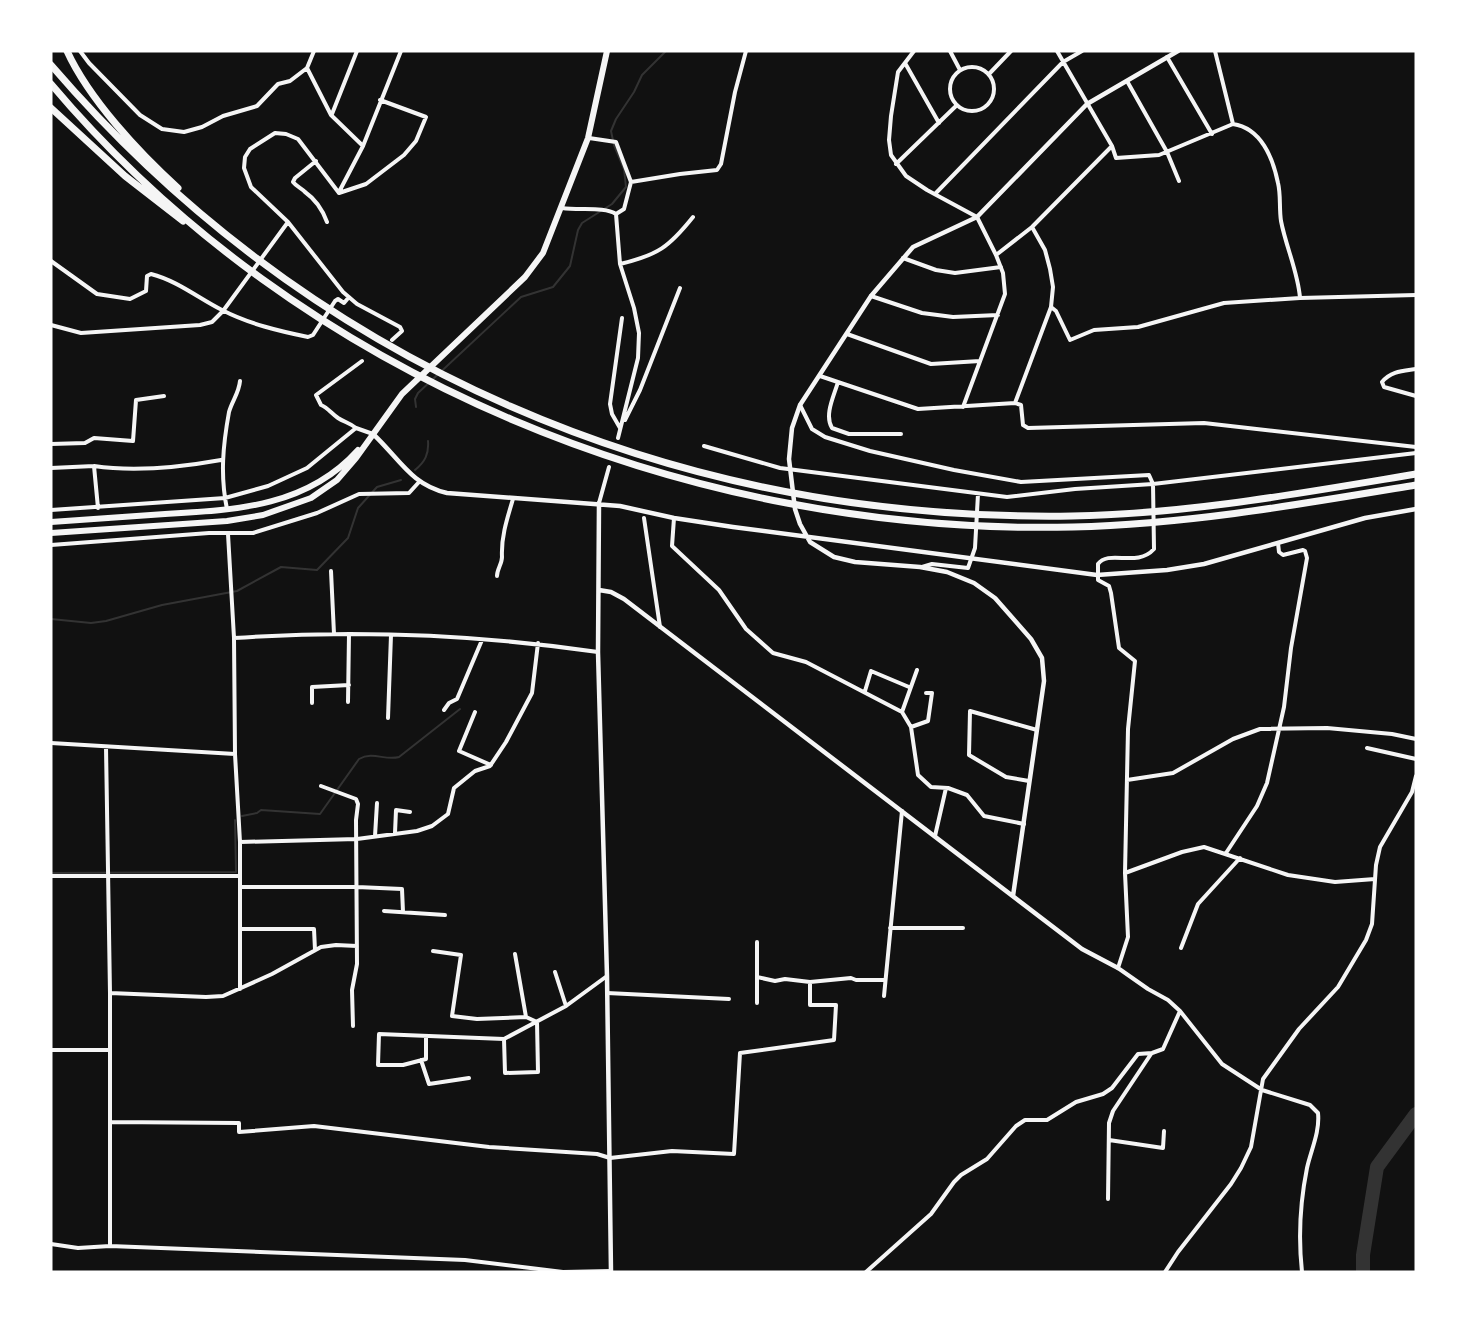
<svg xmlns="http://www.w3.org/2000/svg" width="1467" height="1323" font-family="'DM Sans',sans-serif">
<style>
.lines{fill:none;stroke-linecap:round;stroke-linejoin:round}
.stream{stroke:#333;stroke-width:2}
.river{stroke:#333;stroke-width:14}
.minor{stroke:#f5f5f5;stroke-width:4}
.tertiary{stroke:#f5f5f5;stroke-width:4.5}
.trunk{stroke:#f5f5f5;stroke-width:6}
.motorway{stroke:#f5f5f5;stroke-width:7}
</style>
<rect width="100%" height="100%" fill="#111"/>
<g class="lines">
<path class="stream" d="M416,407L415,399L418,393L521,297L553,287L570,266L578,230L582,223L612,204L626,187L624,169L614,145L611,131L616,119L634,92L642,75L666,51
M415,470C425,462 429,454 428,441
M51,619L91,623L106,621L162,605L237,591L281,567L317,570L348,538L358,508L377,487L401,480
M242,816L257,813L261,810L320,814L359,759C373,751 385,761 399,757L460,709
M51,873L236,872L235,820"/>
<path class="river" d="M1363,1272V1255L1377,1167L1416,1114"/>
<path class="minor" d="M80,51L89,63L140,115L162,129L184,132L202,127L223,116L257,106L278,84L290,81L307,68L314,51
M914,51L898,72L891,116L889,140L891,155L906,176L927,190L977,217L996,255L1003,273L1005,294L963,407
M950,51L960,70
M1057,51L1112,146L1116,158L1159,155L1233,124L1215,51
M1167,57L1212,134
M905,63L939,123
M950 89a22 22 0 1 1 44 0a22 22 0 1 1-44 0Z
M307,68L331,115L363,146
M989,74L1011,51
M1127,81L1167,152L1179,181
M332,114L357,51
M1233,124C1261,128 1273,158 1278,183C1281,195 1279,208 1281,221C1286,247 1298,272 1300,298
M589,138L616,142L631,182L624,209L616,214
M316,161L295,178L293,182C297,187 301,188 305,192C315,199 323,211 327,222
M896,164L957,105
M631,182L680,174L717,170L721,164L735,92L746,51
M339,192L363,146L401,51
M339,193L298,139L286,134L275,133L250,149L245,157L244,168L251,187L288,222L343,292L357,304L400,327L402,331L392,340
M339,193L366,184L404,155L416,141L426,117L380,100
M935,194L1063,62L1082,51
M562,208C579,211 604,206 616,214L620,264L634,308L639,333L638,358L618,438
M996,255L1032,227L1112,146
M903,258L936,270L955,273L1001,267
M51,261L97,294L130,299L146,291L147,276L151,274C178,281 198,298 222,310C249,324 279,331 308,337L313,335L335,301L338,299L344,303L349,297
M620,264C658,255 669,247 693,217
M871,296L922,313L953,317L998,315
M1051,307L1056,311L1070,340L1094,330L1138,327L1224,303L1300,298L1416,295
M51,325L81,333L200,325L212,322L223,311L288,222
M847,334L931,364L980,361
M1416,369C1403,371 1391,371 1382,382L1384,387L1416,396
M820,376L918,409L1015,403L1051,307L1053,287L1050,269L1045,250L1032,227
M838,382C834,396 824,415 832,428L849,434H901
M1015,403L1021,405L1023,425L1028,428L1204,423L1416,447
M800,405L812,429L825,437L870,451L954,470L1021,482L1149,475L1153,484L1154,549C1137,568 1109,549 1098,564V580L1109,586L1111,593L1119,648L1135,661L1128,729L1125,873L1128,937L1118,968L1148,989L1168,1000L1180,1011L1222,1064L1262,1090L1310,1105L1318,1113C1320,1132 1311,1150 1307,1168C1300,1203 1298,1236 1302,1272
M625,420L640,390L680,288
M356,428C350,423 344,422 338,418C331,413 328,408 321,405L316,395L362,361
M620,428L612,414L610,404L622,318
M51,444L85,443L94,438L133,441L136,400L164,396
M704,446L780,468L1007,497L1075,489L1153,484L1416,453
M94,466C134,472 182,467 221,460
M51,468L94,466L98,508
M599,503L609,467
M227,509C220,476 223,445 229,412C232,401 239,393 240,381
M51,510L225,498L268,486L307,468L356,428L373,434
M644,518L660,627
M674,518L672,546L719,590L746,629L773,653L806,662L902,712L911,727L918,775L931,787L948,788L967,795L984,816L1024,824
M228,534L234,638L235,754L240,842V989
M51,545L209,533H253L317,513L359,494L409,493L419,482
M922,567L932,564L968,568L975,548L978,494
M331,571L334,634
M497,576C497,569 502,564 502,557C501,537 507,519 513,499
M234,638C353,630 480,635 598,652
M865,691L871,671L909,687
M348,702L349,634
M312,703V687L349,685
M444,710L449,703L457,699L482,640
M475,712L459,751L491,765
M902,712L917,670
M388,718L391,635
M911,727L928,721L932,693H926
M51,743L235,754
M106,747L110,993V1246
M1367,748L1416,759
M1127,780L1173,773L1233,739L1260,729L1327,728L1392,734L1416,739
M1029,781L1006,777L969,755L970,711L1037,730
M321,786L356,799L358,804L356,820L357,964L352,990L353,1026
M395,833L396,810L410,812
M375,836L377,803
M935,836L946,788
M240,842L357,839L417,831L432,826L448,814L454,788L475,771L490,766L506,742L532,693L538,643
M1226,853L1257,806L1267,783L1284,707L1291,648L1307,558L1305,551L1303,550L1283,555L1279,552L1278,543
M1125,873L1182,852L1204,847L1288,875L1335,882L1375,879
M51,876H240
M240,887H357L402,889L403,912
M384,911L445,915
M890,928H963
M240,929H314L315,950
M757,942V1003
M1181,948L1198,904L1240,858
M433,951L461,955L452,1016L477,1019L526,1017L537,1022L538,1072L505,1073L504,1039
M515,954L526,1017
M555,972L566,1006
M757,977L775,981L785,979L810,982L851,978L856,980H884
M110,993L206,997L223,996L272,974L321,947L336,945L357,946
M607,993L729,999
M884,996L902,811
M426,1036V1059L403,1065H378L379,1034L504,1039L566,1006L607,976
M51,1050H110
M421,1060L429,1084L469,1078
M110,1122L239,1123V1132L314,1126L489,1147L597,1154L610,1158L672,1151L734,1154L740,1053L834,1040L836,1005H810V982
M1109,1140L1163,1148L1164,1131
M1108,1199L1109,1123L1113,1111L1151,1054
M51,1244L78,1248L110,1246L465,1260L563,1272L611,1271
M866,1272L931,1214L954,1182L961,1175L987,1159L1016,1126L1025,1120H1047L1076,1102L1103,1094L1112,1088L1138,1054L1152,1053L1163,1049L1180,1011
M1165,1272L1178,1252L1231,1184L1241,1168L1251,1147L1263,1079L1299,1029L1338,987L1366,940L1372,924L1376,865L1380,847L1412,792L1416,776"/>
<path class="tertiary" d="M373,434C399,458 411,485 447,493L620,506L674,518L733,527L1097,575L1167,570L1204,564L1365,518L1416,509
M599,503L598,652L607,976L611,1272
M599,590L611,592L624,599L1082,949L1118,968
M1013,896L1044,681L1042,658L1031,639L995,598L974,583L947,572L920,567L855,562L834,557L810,542L800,524L795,509L789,459L792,428L800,405L871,296L913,247L977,217L1087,104L1178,51"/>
<path class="trunk" d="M51,522C89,519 127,517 165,514C236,510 307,507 358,450
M51,533L227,521L263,515L311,498L337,480L356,458L402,394L525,277L543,253L588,138L607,51"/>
<path class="motorway" d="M67,51C89,99 139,153 178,188
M51,65C311,367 674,522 1072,516C1188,514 1302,493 1416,474
M51,84C300,379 690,536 1073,527C1189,524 1302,504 1416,485
M51,108L125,176L183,221"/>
</g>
<rect width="1467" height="1323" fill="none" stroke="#ffffff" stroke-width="105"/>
</svg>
